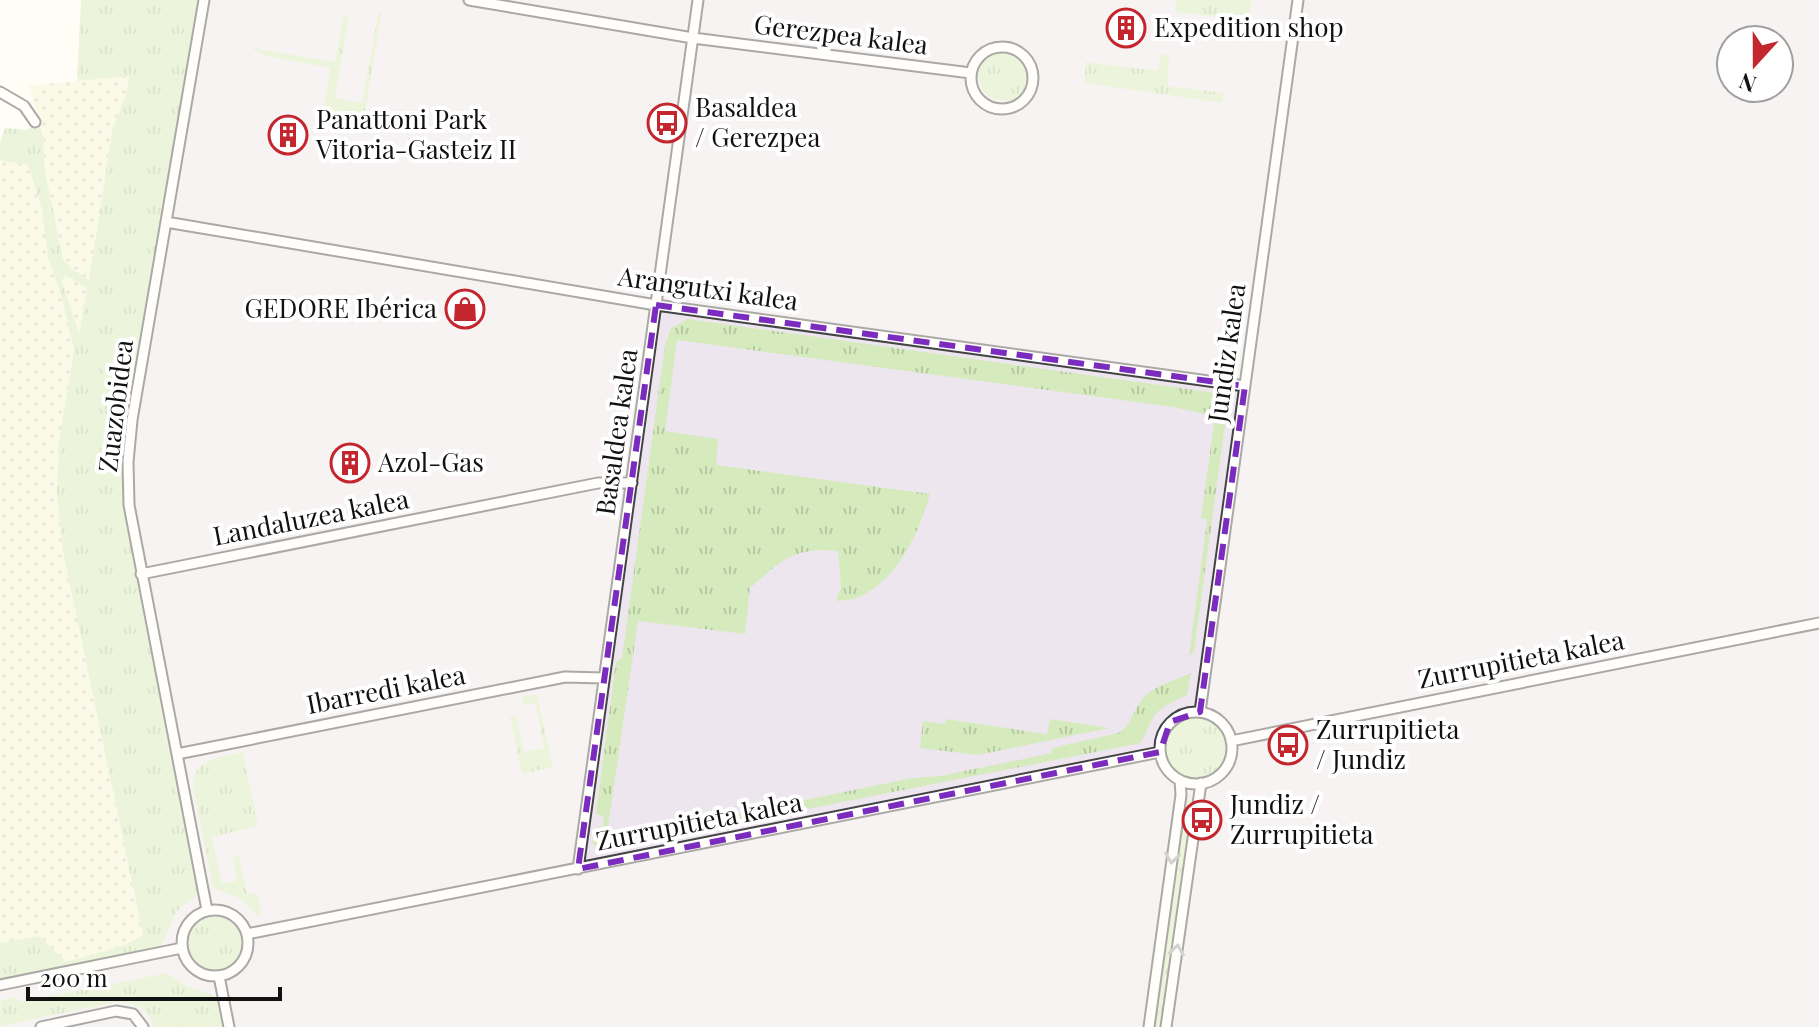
<svg xmlns="http://www.w3.org/2000/svg" width="1819" height="1027" font-family="'Playfair Display',serif">
<style>
.industrial{fill:#eee6ef;fill-rule:evenodd}
.farmland{fill:url(#farmland-dots)}
.grass{fill:url(#grass-tufts);fill-rule:evenodd}
.lines{fill:none;stroke-linecap:round;stroke-linejoin:round}
.street-casing{stroke:#444;stroke-width:13}
.street{stroke:#fff;stroke-width:9}
.oneway{stroke:#a0a0a0}
.marked{fill:none;stroke:#7b2cbf;stroke-width:6;stroke-dasharray:16 10;stroke-linejoin:round}
.labels{text-anchor:middle;stroke-width:8;stroke-linejoin:round;paint-order:stroke}
.poi-label{font-size:26px;fill:#111;stroke:#fff;text-anchor:start}
.street-label{font-size:26px;fill:#111;stroke:#fff}
</style>
<defs>
<pattern id="farmland-dots" width="8" height="8" patternUnits="userSpaceOnUse" patternTransform="scale(2)"><rect width="8" height="8" fill="#f6f3d4"/><path d="M2 2h.1M6 6h.1" fill="none" stroke="#d2cfb5" stroke-width="1.8" stroke-linecap="round"/></pattern>
<pattern id="grass-tufts" width="24" height="20" patternUnits="userSpaceOnUse" patternTransform="scale(2)"><rect width="24" height="20" fill="#d5ebbd"/><path d="M3 7l-1-3M5 7V3M7 7l1-3M15 17l-1-3M17 17v-4M19 17l1-3" fill="none" stroke="#b6c8a1"/></pattern>
</defs>
<rect width="100%" height="100%" fill="#fffdf5"/>
<path class="industrial" d="M198,0H1819V1027H0V979L161,946L177,911L188,901L127,521L124,457L127,417ZM1731,40H1779V88H1731Z"/>
<path class="farmland" d="M129,75L126,94L113,127L89,280L73,270L63,259L45,171L43,136L29,86Z
M0,160L28,165L42,210L48,258L60,291L74,350L59,440L57,496L62,547L143,936L125,945L66,962L39,936L0,943Z
M65,275L87,288L79,335L62,281Z"/>
<path class="grass" d="M81,0H198L127,417L124,496L133,560L198,894L177,911L161,946L0,979V943L39,936L66,962L125,945L143,935L62,547L57,496L59,440L74,350L60,291L48,258L42,210L28,165L0,160V143L5,128L28,130L37,116L43,136L45,171L63,259L73,270L89,280L113,127L126,94L129,76L77,81ZM65,275L87,288L79,334L62,281Z
M1176,0H1252L1249,20L1175,12Z
M378,14H382L364,118L327,112L324,107L330,68L266,56L253,48L335,62L344,15L349,16L335,98L362,103Z
M996,52C1027,56 1035,72 1018,99C993,104 981,97 976,72L984,58Z
M1160,54L1169,56L1168,86L1224,93L1222,103L1085,83V62L1158,71Z
M688,319L1217,393L1225,401L1227,410L1194,652L1189,656L1207,520L1201,518L1215,416L1173,407L677,340L665,431L718,439L716,465L930,494C919,532 899,578 861,596C854,600 844,600 836,601L841,587L838,551C793,547 782,560 750,588L745,634L638,621L608,827L617,836L637,833L642,839L640,843L603,850L595,847L592,840H596L598,826L603,827L604,818L596,813L616,662L622,658L665,345L671,328Z
M1191,673L1187,695C1153,711 1156,711 1141,743L722,826L716,824L717,818L912,778L940,776L1052,753V748L1118,733C1131,727 1134,707 1145,696C1158,684 1178,679 1191,673Z
M537,694L553,767L522,774L510,717L516,715L524,752L544,748L535,703L524,705L522,696Z
M1166 748a30 30 0 1 1 60 0a30 30 0 1 1-60 0Z
M946,719L1047,734L1050,719L1109,728L978,755L920,748L923,721L945,724Z
M243,752L258,826L212,837L222,883L237,881L233,857L239,856L247,894L257,893L262,915H257L241,899L213,888L193,786C193,758 221,757 243,752Z
M1184,799H1193L1161,1027H1153Z
M187 943a28 28 0 1 1 56 0a28 28 0 1 1-56 0Z
M166,973L187,986L218,997L223,1027H153C149,1011 135,1002 118,1002L0,1026L1,1000L15,997L23,1002Z"/>
<g class="lines">
<defs>
<path id="street" d="M204,0L132,420L128,462L129,505L207,910
M469,0L693,38L971,73
M971 78a31 31 0 1 1 62 0a31 31 0 1 1-62 0Z
M0,92L24,106L35,122
M166,222L656,305L1245,386
M141,574L598,483H632
M1200,712L1298,0
M1160 748a36 36 0 1 1 72 0a36 36 0 1 1-72 0Z
M1231,741L1819,623
M177,754L565,677L604,678
M578,869L698,0
M182 943a33 33 0 1 1 66 0a33 33 0 1 1-66 0Z
M247,934L1160,752
M219,976L229,1027
M0,985L182,948
M41,1027L116,1011L133,1014L143,1027
M1149,1027L1181,795L1180,780
M1166,1027L1201,783"/>
</defs>
<use href="#street" class="street-casing"/>
<use href="#street" class="street"/>
</g>
<defs><path id="oneway-chevron" d="M-2-3.5L2.5 0L-2 3.5" fill="none" stroke-width="1.6" stroke-linecap="round" stroke-linejoin="round" transform="scale(2)"/></defs>
<g class="oneway">
<use href="#oneway-chevron" transform="translate(1172 858) rotate(98)"/>
<use href="#oneway-chevron" transform="translate(1177 950) rotate(-82)"/>
</g>
<path d="M0 0H1819V1027H0ZM656,305L1245,386L1200,712L1170,722L1160,752L578,869Z" fill="#fffdf5" fill-opacity=".55" fill-rule="evenodd"/>
<path class="marked" d="M656,305L1245,386L1200,712L1170,722L1160,752L578,869Z"/>
<defs>
<symbol id="building-ring" viewBox="-11 -11 22 22"><circle r="9.5" fill="#fff" stroke="#c4262e" stroke-width="1.5"/><path d="M-4-6H4V6H1V3H-1V6H-4ZM-2.5-4.3h1.7v1.8h-1.7ZM.8-4.3h1.7v1.8H.8ZM-2.5-1h1.7V.8h-1.7ZM.8-1h1.7V.8H.8Z" fill="#c4262e"/></symbol>
<symbol id="bus-ring" viewBox="-11 -11 22 22"><circle r="9.5" fill="#fff" stroke="#c4262e" stroke-width="1.5"/><path d="M-5-6H5V4H4V6H2V4H-2V6H-4V4H-5ZM-3.5-4V0h7V-4ZM-3.5 1.2v1.5H-2V1.2ZM2 1.2v1.5H3.5V1.2Z" fill="#c4262e"/></symbol>
<symbol id="shop-ring" viewBox="-11 -11 22 22"><circle r="9.5" fill="#fff" stroke="#c4262e" stroke-width="1.5"/><path d="M-5-2.5h2.3a2.7 3.5 0 0 1 5.4 0H5L5.5 6h-11ZM-1.5-2.5h3a1.5 2.3 0 0 0-3 0Z" fill="#c4262e"/></symbol>
</defs>
<g fill-rule="evenodd">
<use href="#building-ring" x="1104" y="6" width="44" height="44"/>
<use href="#bus-ring" x="645" y="101" width="44" height="44"/>
<use href="#building-ring" x="266" y="113" width="44" height="44"/>
<use href="#shop-ring" x="443" y="287" width="44" height="44"/>
<use href="#building-ring" x="328" y="441" width="44" height="44"/>
<use href="#bus-ring" x="1266" y="723" width="44" height="44"/>
<use href="#bus-ring" x="1180" y="798" width="44" height="44"/>
</g>
<g class="labels">
<g class="poi-label">
<text x="1154" y="37">Expedition shop</text>
<text x="695" y="117">Basaldea<tspan x="695" dy="30">/ Gerezpea</tspan></text>
<text x="316" y="129">Panattoni Park<tspan x="316" dy="30">Vitoria-Gasteiz II</tspan></text>
<text x="437" y="318" text-anchor="end">GEDORE Ibérica</text>
<text x="378" y="472">Azol-Gas</text>
<text x="1316" y="739">Zurrupitieta<tspan x="1316" dy="30">/ Jundiz</tspan></text>
<text x="1230" y="814">Jundiz /<tspan x="1230" dy="30">Zurrupitieta</tspan></text>
</g>
<g class="street-label">
<text transform="translate(841 35) rotate(7)" y="9">Gerezpea kalea</text>
<text transform="translate(708 289) rotate(8)" y="9">Arangutxi kalea</text>
<text transform="translate(1227 353) rotate(-82)" y="9">Jundiz kalea</text>
<text transform="translate(116 406) rotate(-83)" y="9">Zuazobidea</text>
<text transform="translate(617 432) rotate(-82)" y="9">Basaldea kalea</text>
<text transform="translate(311 518) rotate(-11)" y="9">Landaluzea kalea</text>
<text transform="translate(1521 660) rotate(-11)" y="9">Zurrupitieta kalea</text>
<text transform="translate(386 690) rotate(-11)" y="9">Ibarredi kalea</text>
<text transform="translate(699 822) rotate(-11)" y="9">Zurrupitieta kalea</text>
</g>
</g>
<g transform="translate(1755 64) rotate(201)"><circle r="38" fill="#ffffff" stroke="#a0a0a0" stroke-width="2"/>
<path d="M0-6L14 30L0 20L-14 30Z" fill="#c4262e"/>
<text y="-12" font-size="22" font-weight="bold" text-anchor="middle" fill="#111111">N</text>
</g>
<path d="M28 987v12h252v-12" fill="none" stroke="#111111" stroke-width="4"/>
<text x="40" y="987" font-size="24" fill="#111111" stroke="#ffffff" stroke-width="6" paint-order="stroke">200 m</text>
</svg>
